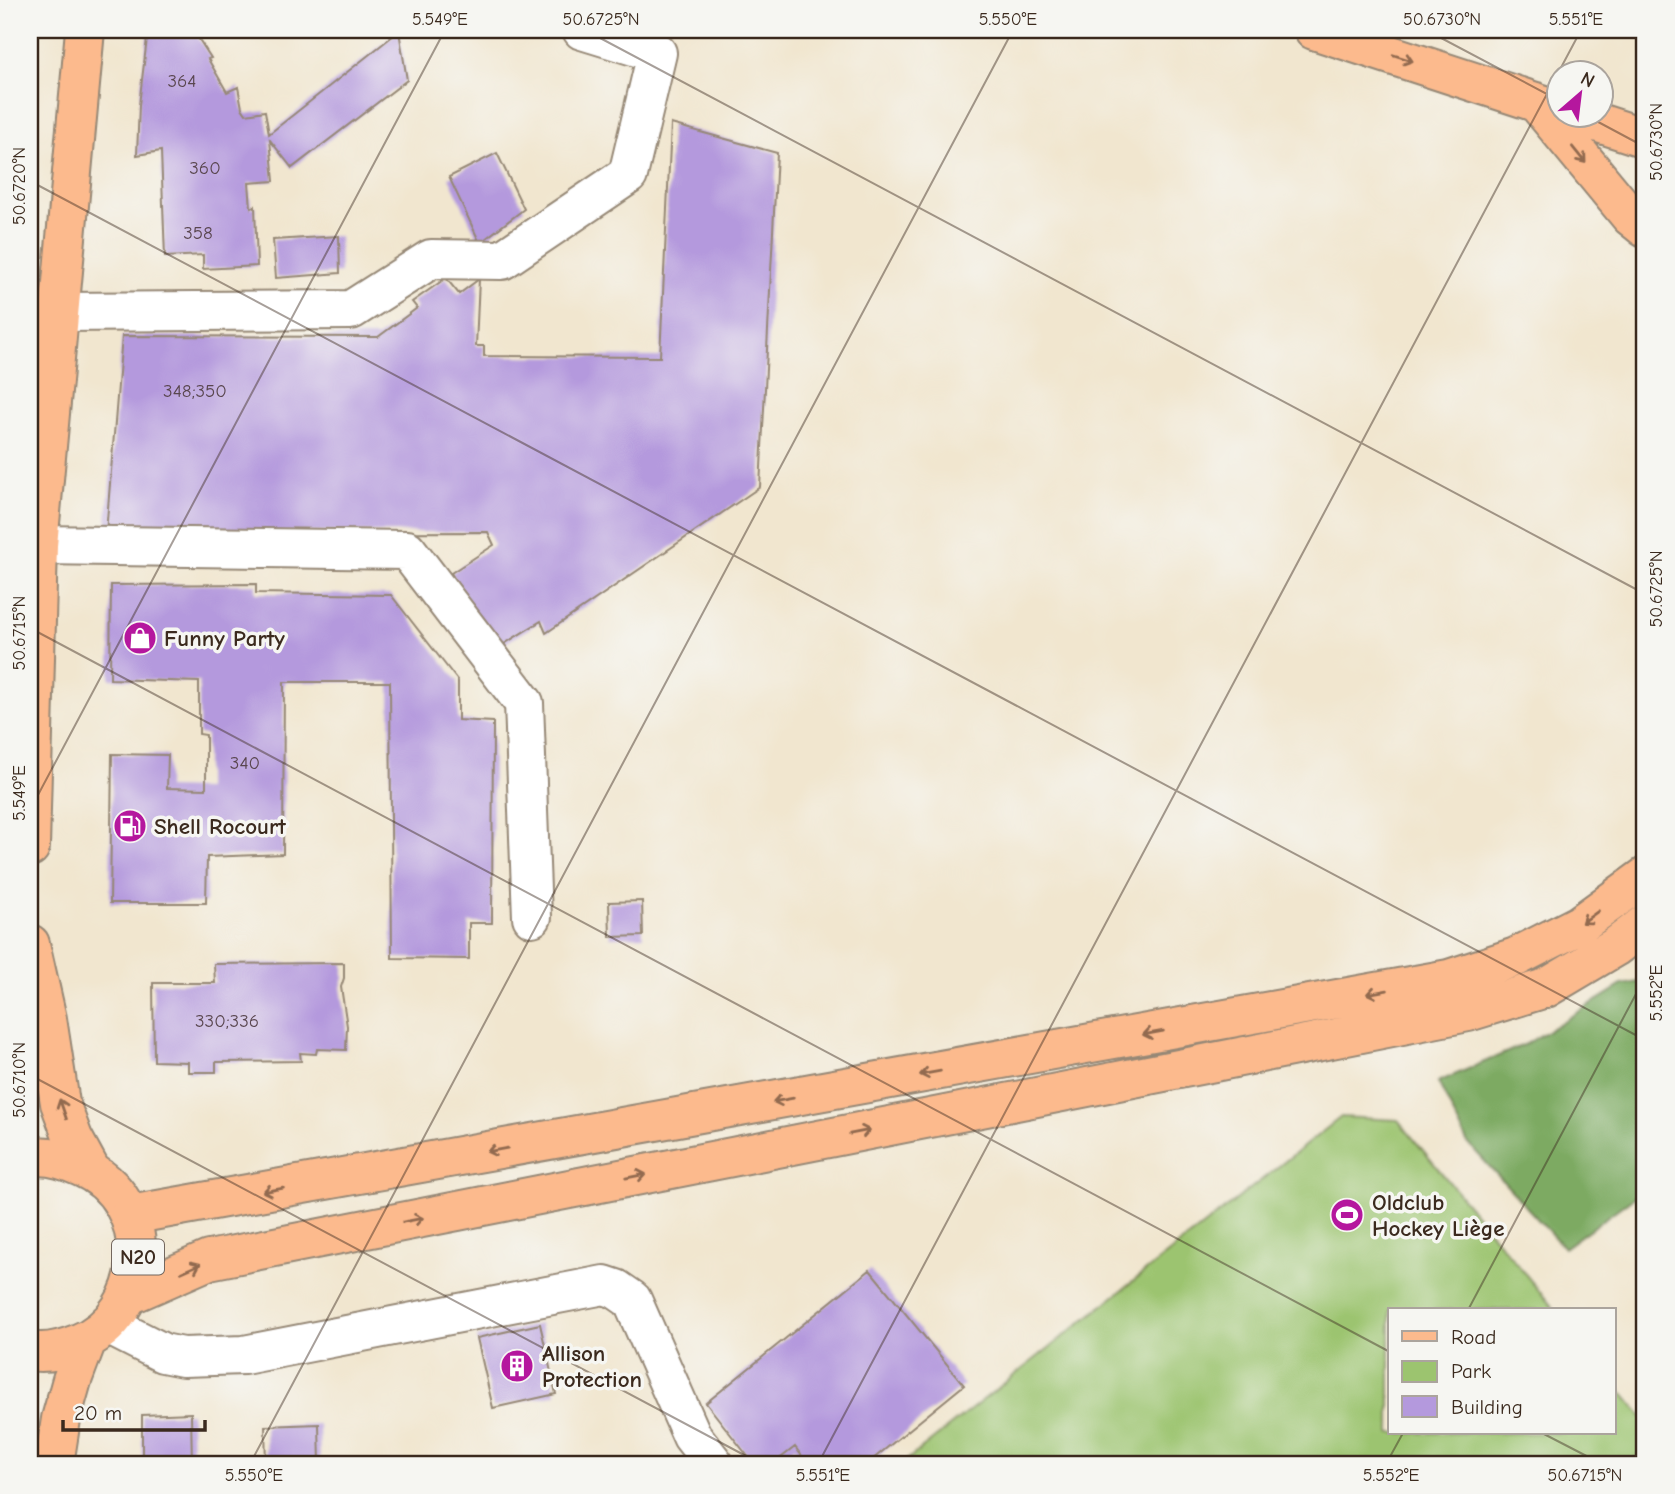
<svg xmlns="http://www.w3.org/2000/svg" width="1675" height="1494" font-family="'Comic Neue',sans-serif">
<style>
.green{fill:#9cc46f;stroke:#6c7746;stroke-width:2}
.forest{fill:#7daa62;stroke:#5c6a40;stroke-width:2}
.building{fill:#b499dd}
.lines{fill:none;stroke-linecap:round;stroke-linejoin:round}
.minor-casing{stroke:#968876;stroke-width:42}
.major-casing{stroke:#968876;stroke-width:42}
.highway-casing{stroke:#968876;stroke-width:42}
.minor{stroke:#fff;stroke-width:38}
.major{stroke:#fcba8d;stroke-width:38}
.highway{stroke:#fcba8d;stroke-width:38}
.oneway{stroke:#926b50}
.ticks{fill:none;stroke:#3b2a1e;stroke-width:2;stroke-opacity:0.45}
.labels{text-anchor:middle;stroke-width:7;stroke-linejoin:round;paint-order:stroke}
.number-label{font-size:19px;fill:#59464e}
.shield{fill:#f6f6f2;stroke:#73675e;stroke-width:2}
.shield-label{font-size:21px;font-weight:bold;fill:#3b2a1e}
.poi-label{font-size:23px;font-weight:bold;fill:#3b2a1e;stroke:#f6f6f2;text-anchor:start}
.neatline{fill:none;stroke:#3b2a1e;stroke-width:2.5}
.ticks-label{font-size:18px;text-anchor:middle;fill:#3b2a1e}
</style>
<rect width="100%" height="100%" fill="#f6f6f2"/>
<filter id="ink" filterUnits="userSpaceOnUse"><feTurbulence type="fractalNoise" baseFrequency=".0143" numOctaves="2"/><feDisplacementMap in="SourceGraphic" scale="14" xChannelSelector="R" yChannelSelector="G"/><feConvolveMatrix kernelMatrix="1 2 1 2 8 2 1 2 1" color-interpolation-filters="sRGB"/></filter>
<filter id="wash" filterUnits="userSpaceOnUse"><feTurbulence type="fractalNoise" baseFrequency=".00686" numOctaves="4" result="noise"/><feDisplacementMap in="SourceGraphic" scale="28" xChannelSelector="R" yChannelSelector="G"/><feGaussianBlur stdDeviation="1.57" result="paint"/><feColorMatrix in="noise" values="0 0 0 0 0 0 0 0 0 0 0 0 0 0 0 0 0 1.4 0 .05"/><feComposite in="paint" operator="in"/></filter>
<g filter="url(#wash)">
<rect width="100%" height="100%" fill="#f1e6cf"/>
<path class="green" d="M1341,1117L1398,1120L1555,1310H1390V1433H1614V1382L1645,1420V1450L1627,1464H902Z"/>
<path class="forest" d="M1645,981V1189L1564,1248L1467,1142L1438,1082L1526,1044L1622,985Z"/>
<g id="blocks">
<path class="building" d="M148,30H193L211,58L208,59L227,92L238,87L242,108L246,114L265,111L269,134L399,31L407,80L292,168L270,140L274,181L249,183L251,208L255,206L257,266L203,269V255L165,257L161,151L137,155L139,105Z
M671,124L777,153L760,487L546,633L541,621L496,649L451,573L494,545L488,532L106,533L122,336L378,337L417,308L412,302L446,278L459,294L479,279L476,346H484V356L660,357Z
M497,153L524,209L480,243L449,177Z
M339,236L340,273L276,278L273,240Z
M256,584V593L391,595L458,681V720L493,722L492,923H469V959L392,958L390,682H284L283,854L207,857L206,903H110L112,754L168,755L167,788L206,789V735L199,734V682L110,679L111,585Z
M642,901L643,936L610,937L609,902Z
M344,963V978L341,987L347,1026L346,1050L317,1049L316,1054L300,1053L301,1061L216,1062V1072H188V1062L154,1061L153,983H215L214,964Z
M870,1270L964,1385L867,1464H808L795,1447L773,1464H754L706,1403Z
M540,1324L556,1394L493,1408L477,1338Z
M191,1413L192,1464H142V1415Z
M319,1424L320,1464H266L265,1426Z"/>
</g>
</g>
<g filter="url(#ink)">
<use href="#blocks" fill-opacity="0" stroke="#968876" stroke-width="2"/>
<g class="lines">
<defs>
<path id="minor" d="M60,312L351,310L431,259L502,260L628,175L657,53L582,30
M38,545L407,550L524,703L532,917
M108,1325L163,1353L183,1357L244,1355L604,1285L616,1289L632,1300L692,1436L714,1464"/>
<path id="major" d="M30,847L38,545L85,30
M30,944L47,1019L60,1103L73,1138L91,1171
M30,1157C47,1154 66,1160 81,1167C158,1200 153,1314 77,1344C62,1350 45,1354 30,1351
M54,1464L61,1419L72,1380L87,1340"/>
<path id="highway" d="M1314,30L1560,110
M1536,102L1630,216L1645,228
M1577,116L1645,138
M130,1215L1449,979L1516,957L1579,925L1645,877
M129,1295L209,1260L1468,1012L1546,988L1615,947L1645,924"/>
</defs>
<use href="#minor" class="minor-casing"/>
<use href="#major" class="major-casing"/>
<use href="#highway" class="highway-casing"/>
<use href="#minor" class="minor"/>
<use href="#major" class="major"/>
<use href="#highway" class="highway"/>
</g>
<defs><path id="oneway-shaft" d="M-6 0H5M1.5-3L5.5 0L1.5 3" fill="none" stroke-width="1.6" stroke-linecap="round" stroke-linejoin="round" transform="scale(1.75)"/></defs>
<g class="oneway">
<use href="#oneway-shaft" transform="translate(1403 58) rotate(18)"/>
<use href="#oneway-shaft" transform="translate(1579 155) rotate(51)"/>
<use href="#oneway-shaft" transform="translate(1590 917) rotate(144)"/>
<use href="#oneway-shaft" transform="translate(1377 992) rotate(170)"/>
<use href="#oneway-shaft" transform="translate(1153 1033) rotate(170)"/>
<use href="#oneway-shaft" transform="translate(930 1073) rotate(170)"/>
<use href="#oneway-shaft" transform="translate(783 1100) rotate(170)"/>
<use href="#oneway-shaft" transform="translate(63 1109) rotate(-109)"/>
<use href="#oneway-shaft" transform="translate(860 1132) rotate(-11)"/>
<use href="#oneway-shaft" transform="translate(497 1150) rotate(170)"/>
<use href="#oneway-shaft" transform="translate(636 1176) rotate(-11)"/>
<use href="#oneway-shaft" transform="translate(273 1190) rotate(170)"/>
<use href="#oneway-shaft" transform="translate(413 1220) rotate(-11)"/>
<use href="#oneway-shaft" transform="translate(191 1268) rotate(-24)"/>
</g>
</g>
<path class="ticks" d="M585,30L1645,594M1426,30L1560,101M1587,116L1645,147M30,181L1645,1040M30,628L1390,1352M30,810L445,30M30,1075L761,1464M1468,1310L1645,977M1542,1433L1602,1464M250,1464L1013,30M818,1464L1581,30M1386,1464L1403,1433"/>
<defs>
<symbol id="shop-disc" viewBox="-11 -11 22 22"><circle r="9.5" fill="#b5179e" stroke="#f6f6f2"/><path d="M-5-2.5h2.3a2.7 3.5 0 0 1 5.4 0H5L5.5 6h-11ZM-1.5-2.5h3a1.5 2.3 0 0 0-3 0Z" fill="#fff"/></symbol>
<symbol id="fuel-disc" viewBox="-11 -11 22 22"><circle r="9.5" fill="#b5179e" stroke="#f6f6f2"/><path d="M-5.5-6h7V0h2V4h1.3V-2.5L3-4.5l.8-.8L6-3V5H2.5V1h-1V6h-7ZM-4.2-4.7v3.2H.2V-4.7Z" fill="#fff"/></symbol>
<symbol id="stadium-disc" viewBox="-11 -11 22 22"><circle r="9.5" fill="#b5179e" stroke="#f6f6f2"/><path d="M0-5a6.5 5 0 1 0 0 10a6.5 5 0 1 0 0-10ZM-3.5-1.8h7v3.6h-7Z" fill="#fff"/></symbol>
<symbol id="building-disc" viewBox="-11 -11 22 22"><circle r="9.5" fill="#b5179e" stroke="#f6f6f2"/><path d="M-4-6H4V6H1V3H-1V6H-4ZM-2.5-4.3h1.7v1.8h-1.7ZM.8-4.3h1.7v1.8H.8ZM-2.5-1h1.7V.8h-1.7ZM.8-1h1.7V.8H.8Z" fill="#fff"/></symbol>
</defs>
<g fill-rule="evenodd">
<use href="#shop-disc" x="121" y="619" width="38" height="38"/>
<use href="#fuel-disc" x="111" y="807" width="38" height="38"/>
<use href="#stadium-disc" x="1328" y="1196" width="38" height="38"/>
<use href="#building-disc" x="498" y="1347" width="38" height="38"/>
</g>
<g class="labels">
<g class="number-label">
<text x="182" y="87">364</text>
<text x="205" y="174">360</text>
<text x="198" y="239">358</text>
<text x="195" y="397">348;350</text>
<text x="245" y="769">340</text>
<text x="227" y="1027">330;336</text>
</g>
<rect class="shield" x="112" y="1239.5" width="52" height="35" rx="5"/>
<g class="shield-label">
<text x="138" y="1264">N20</text>
</g>
<g class="poi-label">
<text x="164" y="646">Funny Party</text>
<text x="154" y="834">Shell Rocourt</text>
<text x="1372" y="1210">Oldclub<tspan x="1372" dy="26">Hockey Liège</tspan></text>
<text x="542" y="1361">Allison<tspan x="542" dy="26">Protection</tspan></text>
</g>
</g>
<rect width="1675" height="1494" fill="none" stroke="#f6f6f2" stroke-width="77"/>
<rect x="1388" y="1308" width="228" height="126" fill="#f6f6f2" stroke="#aba49d" stroke-width="2"/>
<rect x="1402" y="1331" width="35" height="10" fill="#fcba8d" stroke="#aba49d" stroke-width="2"/>
<text x="1451" y="1344" font-size="21" fill="#3b2a1e">Road</text>
<rect x="1402" y="1361" width="35" height="21" fill="#9cc46f" stroke="#aba49d" stroke-width="2"/>
<text x="1451" y="1378" font-size="21" fill="#3b2a1e">Park</text>
<rect x="1402" y="1396" width="35" height="21" fill="#b499dd" stroke="#aba49d" stroke-width="2"/>
<text x="1451" y="1414" font-size="21" fill="#3b2a1e">Building</text>
<g transform="translate(1580 94) rotate(28)"><circle r="33" fill="#f6f6f2" stroke="#aba49d" stroke-width="2"/>
<path d="M0-5L12 26L0 18L-12 26Z" fill="#b5179e"/>
<text y="-10" font-size="19" font-weight="bold" text-anchor="middle" fill="#3b2a1e">N</text>
</g>
<path d="M63 1420v10h142v-10" fill="none" stroke="#3b2a1e" stroke-width="3.5"/>
<text x="74" y="1420" font-size="21" fill="#3b2a1e" stroke="#f6f6f2" stroke-width="5" paint-order="stroke">20 m</text>
<rect x="38" y="38" width="1598" height="1418" class="neatline"/>
<g class="ticks-label">
<text x="440" y="25">5.549°E</text>
<text x="601" y="25">50.6725°N</text>
<text x="1008" y="25">5.550°E</text>
<text x="1442" y="25">50.6730°N</text>
<text x="1576" y="25">5.551°E</text>
<text transform="translate(1656 142) rotate(-90)" y="6">50.6730°N</text>
<text transform="translate(19 186) rotate(-90)" y="6">50.6720°N</text>
<text transform="translate(1656 589) rotate(-90)" y="6">50.6725°N</text>
<text transform="translate(19 633) rotate(-90)" y="6">50.6715°N</text>
<text transform="translate(19 793) rotate(-90)" y="6">5.549°E</text>
<text transform="translate(1656 993) rotate(-90)" y="6">5.552°E</text>
<text transform="translate(19 1080) rotate(-90)" y="6">50.6710°N</text>
<text x="254" y="1481">5.550°E</text>
<text x="823" y="1481">5.551°E</text>
<text x="1391" y="1481">5.552°E</text>
<text x="1585" y="1481">50.6715°N</text>
</g>
</svg>
